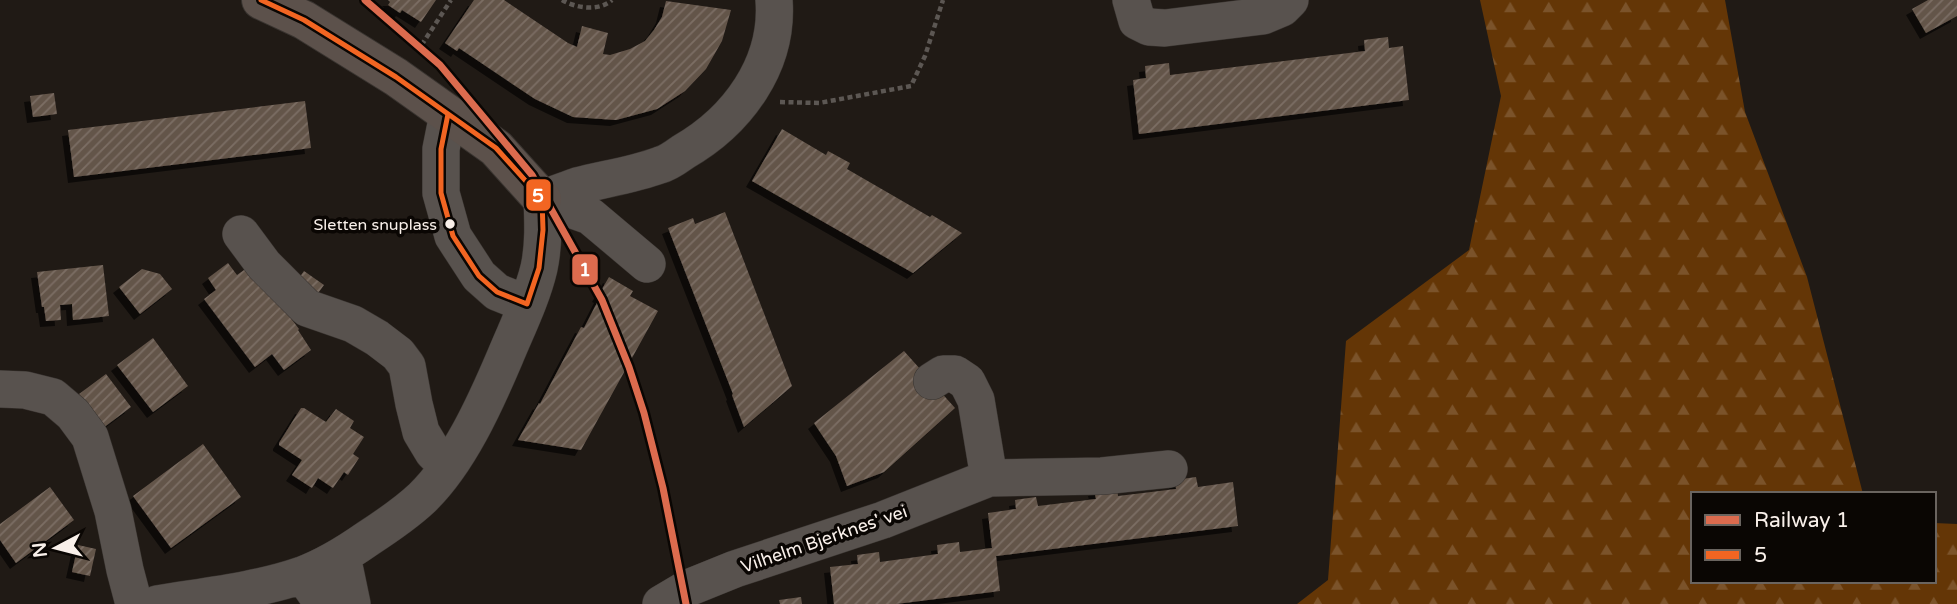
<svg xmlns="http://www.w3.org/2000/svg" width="1957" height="604" font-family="'Varela Round',sans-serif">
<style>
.forest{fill:url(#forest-firs)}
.building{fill:url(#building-hatch);filter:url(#shadow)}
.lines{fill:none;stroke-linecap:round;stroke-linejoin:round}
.minor-casing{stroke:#393430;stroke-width:38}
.major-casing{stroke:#393430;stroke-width:40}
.path{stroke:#5c5753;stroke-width:4.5;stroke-dasharray:5 3.5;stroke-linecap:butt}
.minor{stroke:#58524e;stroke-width:37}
.major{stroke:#5c514b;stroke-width:38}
.bus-1-casing{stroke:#0a0603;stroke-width:10}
.bus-1{stroke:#f26522;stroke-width:5}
.rail-1-casing{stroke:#0a0603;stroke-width:12}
.rail-1{stroke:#dc6b4e;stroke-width:7}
.bus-dot{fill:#f9f0ea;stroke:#0a0603;stroke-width:2.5}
.labels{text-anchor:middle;stroke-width:7;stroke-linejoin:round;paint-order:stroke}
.bus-label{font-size:16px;fill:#f9f0ea;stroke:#0a0603;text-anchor:end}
.street-label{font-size:18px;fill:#f9f0ea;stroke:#0a0603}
.line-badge{stroke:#0a0603;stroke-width:2.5}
.badge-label{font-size:19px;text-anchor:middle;font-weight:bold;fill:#fff}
</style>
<defs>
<pattern id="forest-firs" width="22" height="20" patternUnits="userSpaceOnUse" patternTransform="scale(1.75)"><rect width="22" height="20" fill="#643606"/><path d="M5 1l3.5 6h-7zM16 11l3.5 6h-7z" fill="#7b532a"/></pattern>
<pattern id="building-hatch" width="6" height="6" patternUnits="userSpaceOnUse" patternTransform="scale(1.75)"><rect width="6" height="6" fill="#64554a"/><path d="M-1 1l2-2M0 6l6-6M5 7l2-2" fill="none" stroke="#7b6e64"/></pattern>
<filter id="shadow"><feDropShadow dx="-6" dy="6" stdDeviation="0" flood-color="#0009"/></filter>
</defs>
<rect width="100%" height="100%" fill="#201a15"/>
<path class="forest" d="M1480,0H1725L1745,112L1807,277L1863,494H1693V581H1934V523L1957,524V604H1297L1328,580L1346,341L1469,250L1501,96Z"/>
<path class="building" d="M388,0H436L421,22L402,10L400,13L388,5L390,2Z
M474,0H504L568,43L577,47L582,26L608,33L603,54L610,55L630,49L645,41L654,30L662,17L666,1L731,10L722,41L706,69L685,91L657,109L616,120L573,117L535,99L459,48L457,51L445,43Z
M1928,0H1957V16L1926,33L1912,9Z
M1388,37L1389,48L1403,46L1409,100L1139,134L1133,80L1146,78L1145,66L1169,63L1170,75L1365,51L1364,40Z
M54,93L57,114L33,117L30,96Z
M305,101L311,148L74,177L68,130Z
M782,129L826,155L828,151L850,163L847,169L930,217L932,215L962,233L913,273L752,181Z
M725,212L792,386L744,427L732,395L733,394L668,228L693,218L695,224Z
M228,263L237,275L251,265L299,329L298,330L311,350L284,370L272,354L255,367L204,299L216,290L208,278Z
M103,265L109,316L73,320L72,304L60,305L61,320L46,321L44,307H42L37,272Z
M142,269L160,274L172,289L140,314L119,287Z
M304,271L324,285L316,296L296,282Z
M609,277L633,291L630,296L658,311L581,450L518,440L539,403L540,404L581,327L584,328L600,297L598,296Z
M153,338L188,386L153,412L117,365Z
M904,351L955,408L884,472L847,486L836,456L814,423Z
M106,374L131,407L103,428L79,394Z
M301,408H304L326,422L336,409L354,421L350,428L364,437L353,454L359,458L348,475L344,472L333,488L318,478L312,488L292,475L302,460L279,445V443Z
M203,444L241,497L171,548L133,496Z
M1196,477L1198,487L1233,482L1238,526L996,556L1000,591L896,604H834L830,567L858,564L857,555L879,552L880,562L938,554L937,545L959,542L960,552L992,548L988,513L1016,509L1015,500L1036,497L1038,506L1096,499L1094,490L1117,487L1118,496L1176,489L1175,480Z
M50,487L74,520L16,563L0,540V524Z
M78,545L96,549L90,576L72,572Z
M801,597L802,604H780L779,600Z"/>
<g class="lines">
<defs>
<path id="minor" d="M1131,0L1137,21L1149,27L1165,28L1263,16L1282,8L1290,0
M448,114L441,149V193L453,236L479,276L497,292L527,304
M542,199C553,195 565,190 577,186C604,179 633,175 660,165C668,163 676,157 683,152C737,121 779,65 774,0
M542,199L590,216L647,264
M241,234L264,265L307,308L353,324L377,338L398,354L407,366L414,404L421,432L433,452L448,467
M932,381L943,374H955L967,382L976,400L989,478
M0,389L25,390L53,397L73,414L90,437L113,511L125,570L134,604
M342,556L352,604
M303,575L323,604
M157,604C205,596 256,591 302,575C326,566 347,553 367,539C387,526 405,514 422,498C459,462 485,404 505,357C517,328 532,298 539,268C544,245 543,222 542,199
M661,604L688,588L735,569L883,520L989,478L1102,476L1169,469"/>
<path id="major" d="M261,0L304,20L396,77L496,148L542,199"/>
</defs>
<use href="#minor" class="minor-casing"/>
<use href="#major" class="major-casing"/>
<path class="path" d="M562,0C576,8 598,12 612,0
M417,52L451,0
M780,102L819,103L911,86L925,56L943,0"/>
<use href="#minor" class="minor"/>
<use href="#major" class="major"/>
<defs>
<path id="bus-1" d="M261,0L304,20L396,77L496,148L542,199L543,230L539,268L527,304L497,292L479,276L453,236L441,193V149L448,114"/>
</defs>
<use href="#bus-1" class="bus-1-casing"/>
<use href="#bus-1" class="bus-1"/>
<defs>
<path id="rail-1" d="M365,0L440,65L532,175L602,300L629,367L644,413L663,488L686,604"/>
</defs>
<use href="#rail-1" class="rail-1-casing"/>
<use href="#rail-1" class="rail-1"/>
</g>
<circle class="bus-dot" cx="450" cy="224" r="6"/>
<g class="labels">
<g class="bus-label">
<text x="437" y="230">Sletten snuplass</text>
</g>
<g class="street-label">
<text transform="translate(824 539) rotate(-19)" y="6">Vilhelm Bjerknes' vei</text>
</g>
</g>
<g class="line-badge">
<rect x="525" y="178" width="27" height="34" rx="7" fill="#f26522"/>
<rect x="571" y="253" width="28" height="33" rx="7" fill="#dc6b4e"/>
</g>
<g class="badge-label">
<text x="538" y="202">5</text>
<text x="585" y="276">1</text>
</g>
<rect x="1691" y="492" width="245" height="91" fill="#0a0603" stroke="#6a645f" stroke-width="2"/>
<rect x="1705" y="515" width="35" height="10" fill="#dc6b4e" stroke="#6a645f" stroke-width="2"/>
<text x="1754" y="527" font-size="21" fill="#f9f0ea">Railway 1</text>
<rect x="1705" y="550" width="35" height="10" fill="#f26522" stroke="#6a645f" stroke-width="2"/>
<text x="1754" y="562" font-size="21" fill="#f9f0ea">5</text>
<g transform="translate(56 548) rotate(263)" stroke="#0a0603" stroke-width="5" paint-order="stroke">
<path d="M0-5L12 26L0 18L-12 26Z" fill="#f9f0ea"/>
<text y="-10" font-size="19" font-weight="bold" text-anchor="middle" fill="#f9f0ea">N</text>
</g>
</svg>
